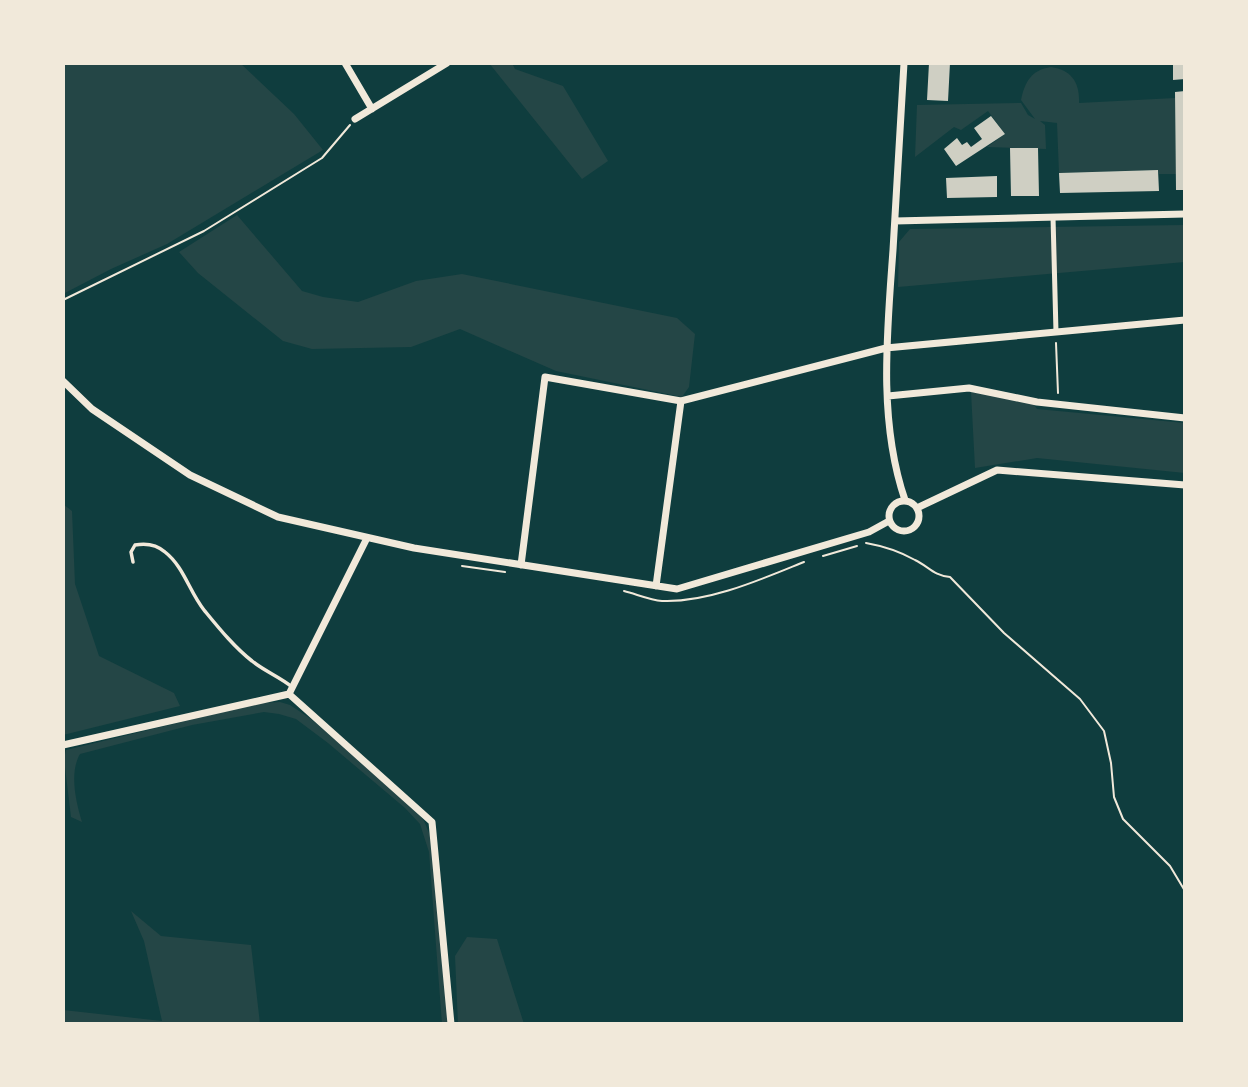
<svg xmlns="http://www.w3.org/2000/svg" width="1248" height="1087" font-family="'Nunito Sans',sans-serif">
<style>
.green{fill:#244646}
.building{fill:#cfcfc3}
.lines{fill:none;stroke-linecap:round;stroke-linejoin:round}
.path{stroke:#f1e9da;stroke-width:2}
.service{stroke:#f1e9da;stroke-width:3.5}
.pedestrian{stroke:#f1e9da;stroke-width:5}
.minor{stroke:#f1e9da;stroke-width:7}
</style>
<rect width="100%" height="100%" fill="#0f3d3e"/>
<path class="green" d="M63,63H240L294,114L323,150L167,244L111,269L63,294Z
M489,63H512L515,69L563,86L608,161L582,179Z
M1051,67C1072,70 1080,83 1079,103L1175,98L1176,174H1159L1158,170L1059,173L1057,123L1040,121L1045,125L1046,149L987,147L1005,134L988,111L961,130L954,127L915,157L917,105L1021,103L1028,115L1035,119L1021,100C1025,82 1031,70 1051,67Z
M237,215L302,291L323,297L358,302L416,281L462,274L677,318L695,334L689,387L682,397L556,371L460,329L411,347L312,349L283,341L198,273L179,252Z
M1185,225V262L898,287L899,242L910,229Z
M971,392L1031,401L1037,409L1185,423V473L1037,458L975,468Z
M63,504L72,511L75,584L99,656L174,693L180,706L63,735Z
M280,702L290,705L311,719L409,802L424,821L432,840L448,1024H442L429,852L420,824L405,808L328,743L296,719L279,714L264,712L192,725L80,754C69,773 76,802 82,822L71,817L64,759L66,750L260,703Z
M131,911L161,936L251,945L260,1024H63V1010L162,1021L144,941Z
M467,937L497,939L524,1024H458L455,956Z"/>
<path class="building" d="M929,63H950L948,101L927,100Z
M1173,63H1185V79L1173,80Z
M1185,91V190H1176L1175,92Z
M991,116L1005,134L956,166L944,149L957,138L962,145L967,142L971,147L982,139L974,128Z
M1010,148H1038L1039,196H1011Z
M1158,170L1159,191L1060,193L1059,173Z
M997,176V197L947,198L946,178Z"/>
<g class="lines">
<path class="path" d="M63,300L204,231L322,158L350,125
M1056,343L1058,393
M866,543C883,546 899,551 915,560C928,566 934,576 950,577L1004,633L1080,699L1104,731L1111,763L1114,797L1123,819L1170,866L1185,891
M823,556L857,546
M462,566L505,572
M624,591C636,594 650,600 662,601C708,603 762,579 804,562"/>
<path class="service" d="M133,562L131,552L135,545C146,543 157,545 165,552C184,567 189,591 204,610C218,627 234,647 252,661C264,671 280,677 292,687"/>
<path class="pedestrian" d="M1053,217L1056,332"/>
<path class="minor" d="M345,63L372,109
M904,63C900,125 897,188 893,250C887,333 878,421 905,500
M355,119L447,63
M895,221L1185,214
M63,381L92,409L190,475L278,517L414,548L677,589L869,532L889,521
M888,396L969,388L1037,402L1185,418
M889 516a15 15 0 1 1 30 0a15 15 0 1 1-30 0Z
M917,508L997,470L1185,485
M521,565L545,377L681,401L886,348L1185,320
M656,586L681,401
M289,694L432,822L451,1024
M289,694L367,538
M63,745L289,694"/>
</g>
<rect width="1248" height="1087" fill="none" stroke="#f1e9da" stroke-width="130"/>
</svg>
